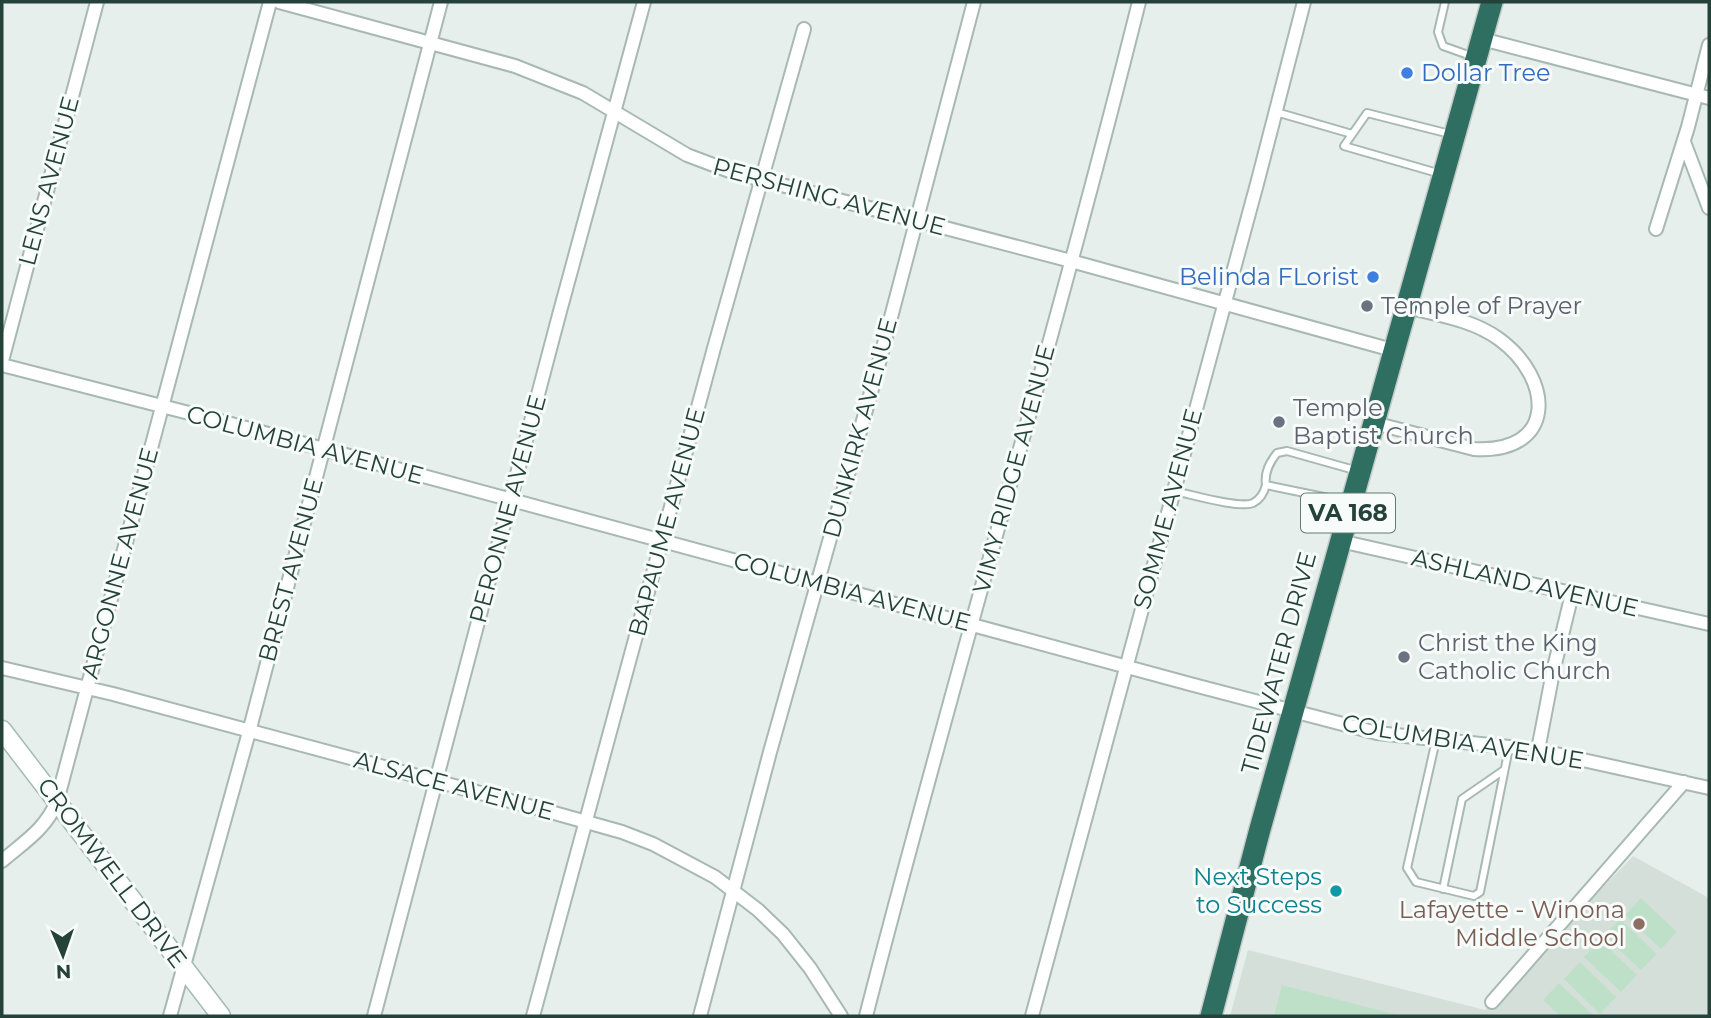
<svg xmlns="http://www.w3.org/2000/svg" width="1711" height="1018" font-family="Montserrat,sans-serif">
<style>
.built{fill:#d4dfda}
.green{fill:#bfe0c8}
.lines{fill:none;stroke-linecap:round;stroke-linejoin:round}
.lane-casing{stroke:#a8b8b2;stroke-width:10}
.street-casing{stroke:#a8b8b2;stroke-width:16}
.secondary-casing{stroke:#a4bbb3;stroke-width:21}
.highway-casing{stroke:#c2cac8;stroke-width:24}
.lane{stroke:#fff;stroke-width:6}
.street{stroke:#fff;stroke-width:12}
.secondary{stroke:#fff;stroke-width:18}
.highway{stroke:#2f6f62;stroke-width:21}
.shop-dot{fill:#3f7fe0;stroke:#f7fbf9;stroke-width:2.5}
.worship-dot{fill:#6b7280;stroke:#f7fbf9;stroke-width:2.5}
.culture-dot{fill:#0f9aa8;stroke:#f7fbf9;stroke-width:2.5}
.education-dot{fill:#8d6e63;stroke:#f7fbf9;stroke-width:2.5}
.labels{text-anchor:middle;stroke-width:6;stroke-linejoin:round;paint-order:stroke}
.shield{fill:#f7fbf9;stroke:#637a73;stroke-width:2}
.shield-label{font-size:23px;font-weight:bold;fill:#24423a}
.shop-label{font-size:24px;fill:#366cbe;stroke:#f7fbf9;text-anchor:start}
.street-label{font-size:24px;fill:#24423a;stroke:#f7fbf9}
.worship-label{font-size:24px;fill:#5b616d;stroke:#f7fbf9;text-anchor:start}
.culture-label{font-size:24px;fill:#0d838f;stroke:#f7fbf9;text-anchor:end}
.education-label{font-size:24px;fill:#785e54;stroke:#f7fbf9;text-anchor:end}
</style>
<rect width="100%" height="100%" fill="#e6efeb"/>
<path class="built" d="M1633,856L1709,898V1016H1230L1248,950L1485,1010Z"/>
<path class="green" d="M1641,898L1677,932L1661,949L1625,915Z
M1620,919L1657,954L1641,970L1604,936Z
M1600,940L1637,975L1621,992L1584,957Z
M1580,962L1616,997L1600,1014L1564,979Z
M1559,983L1594,1016H1560L1543,1000Z
M1282,985L1401,1016H1274Z"/>
<g class="lines">
<defs>
<path id="lane" d="M1445,2L1438,32L1443,46L1471,56
M1276,112L1352,134
M1441,174L1344,146L1367,113L1450,134
M1174,491C1190,494 1239,509 1253,503C1261,499 1264,493 1266,485
M1348,502L1266,485C1264,472 1270,462 1277,453L1287,451L1358,471
M1436,740L1407,868L1416,882L1474,896L1480,892L1509,748
M1443,889L1462,799L1504,770"/>
<path id="street" d="M279,2L515,66L583,93L687,155L732,172L1071,261L1396,351
M1482,39L1709,98
M1684,142L1709,208
M1656,229L1688,127L1709,45
M2,361L97,2
M2,365L224,422L1190,684L1377,733L1538,750L1709,788
M1374,423L1474,449C1557,454 1554,379 1499,339C1473,320 1439,315 1407,307
M1340,541L1709,624
M2,668L113,694L540,809L622,832L653,844L715,877L758,910L783,934L810,968L841,1016
M1538,750L1553,672L1572,594
M2,861C24,842 46,829 57,801L270,2
M1492,1002L1684,782
M170,1016L249,732L441,2
M374,1016L559,315L644,2
M533,1016L714,348L804,29
M700,1016L770,752L875,378L974,2
M866,1016C953,677 1054,342 1139,2
M1032,1016L1258,180L1304,2"/>
<path id="secondary" d="M2,730L221,1016"/>
<path id="highway" d="M1211,1016L1260,829L1492,2"/>
</defs>
<use href="#lane" class="lane-casing"/>
<use href="#street" class="street-casing"/>
<use href="#secondary" class="secondary-casing"/>
<use href="#highway" class="highway-casing"/>
<use href="#lane" class="lane"/>
<use href="#street" class="street"/>
<use href="#secondary" class="secondary"/>
<use href="#highway" class="highway"/>
</g>
<g class="shop-dot">
<circle cx="1407" cy="73" r="7"/>
<circle cx="1373" cy="277" r="7"/>
</g>
<g class="worship-dot">
<circle cx="1367" cy="306" r="7"/>
<circle cx="1279" cy="422" r="7"/>
<circle cx="1404" cy="657" r="7"/>
</g>
<circle class="culture-dot" cx="1336" cy="891" r="7"/>
<circle class="education-dot" cx="1639" cy="924" r="7"/>
<g class="labels">
<rect class="shield" x="1301" y="493.5" width="94" height="39" rx="5"/>
<g class="shield-label">
<text x="1348" y="521">VA 168</text>
</g>
<g class="shop-label">
<text x="1421" y="81">Dollar Tree</text>
<text x="1359" y="285" text-anchor="end">Belinda FLorist</text>
</g>
<g class="street-label">
<text transform="translate(49 181) rotate(-75)" y="8">LENS AVENUE</text>
<text transform="translate(829 197) rotate(15)" y="8">PERSHING AVENUE</text>
<text transform="translate(860 428) rotate(-75)" y="8">DUNKIRK AVENUE</text>
<text transform="translate(305 445) rotate(15)" y="8">COLUMBIA AVENUE</text>
<text transform="translate(1014 469) rotate(-75)" y="8">VIMY RIDGE AVENUE</text>
<text transform="translate(508 509) rotate(-75)" y="8">PERONNE AVENUE</text>
<text transform="translate(1168 509) rotate(-75)" y="8">SOMME AVENUE</text>
<text transform="translate(667 522) rotate(-75)" y="8">BAPAUME AVENUE</text>
<text transform="translate(120 563) rotate(-75)" y="8">ARGONNE AVENUE</text>
<text transform="translate(291 570) rotate(-75)" y="8">BREST AVENUE</text>
<text transform="translate(1525 583) rotate(13)" y="8">ASHLAND AVENUE</text>
<text transform="translate(852 592) rotate(15)" y="8">COLUMBIA AVENUE</text>
<text transform="translate(1279 663) rotate(-75)" y="8">TIDEWATER DRIVE</text>
<text transform="translate(1463 742) rotate(9)" y="8">COLUMBIA AVENUE</text>
<text transform="translate(454 786) rotate(15)" y="8">ALSACE AVENUE</text>
<text transform="translate(112 873) rotate(53)" y="8">CROMWELL DRIVE</text>
</g>
<g class="worship-label">
<text x="1381" y="314">Temple of Prayer</text>
<text x="1293" y="416">Temple<tspan x="1293" dy="28">Baptist Church</tspan></text>
<text x="1418" y="651">Christ the King<tspan x="1418" dy="28">Catholic Church</tspan></text>
</g>
<g class="culture-label">
<text x="1322" y="885">Next Steps<tspan x="1322" dy="28">to Success</tspan></text>
</g>
<g class="education-label">
<text x="1625" y="918">Lafayette - Winona<tspan x="1625" dy="28">Middle School</tspan></text>
</g>
</g>
<rect width="1711" height="1018" fill="none" stroke="#24423a" stroke-width="7"/>
<g transform="translate(63 955) rotate(178)" stroke="#f7fbf9" stroke-width="5" paint-order="stroke">
<path d="M0-5L12 26L0 18L-12 26Z" fill="#24423a"/>
<text y="-10" font-size="19" font-weight="bold" text-anchor="middle" fill="#24423a">N</text>
</g>
</svg>
